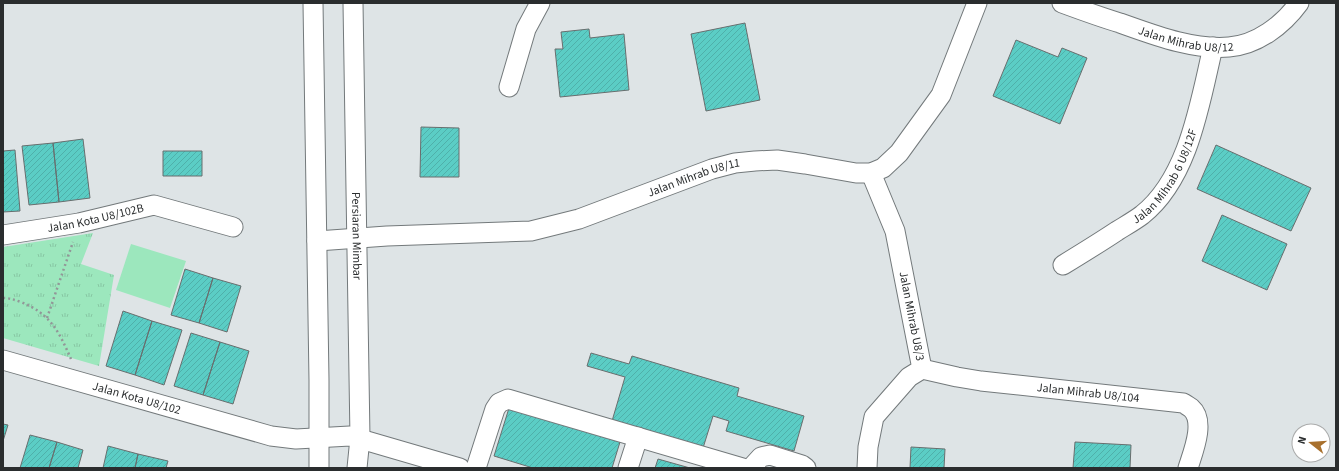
<svg xmlns="http://www.w3.org/2000/svg" width="1339" height="471" font-family="'Source Sans 3',sans-serif">
<style>
.grass{fill:url(#grass-tufts)}
.pitch{fill:#9ce7bd}
.building{fill:url(#building-hatch);stroke:#686e6e}
.lines{fill:none;stroke-linecap:round;stroke-linejoin:round}
.minor-casing{stroke:#73797b;stroke-width:21}
.path{stroke:#929798;stroke-width:2.5;stroke-dasharray:2 3;stroke-linecap:butt}
.minor{stroke:#fff;stroke-width:19}
.labels{text-anchor:middle;stroke-width:3;stroke-linejoin:round;paint-order:stroke}
.street-label{font-size:12px;fill:#2a2d2e;stroke:#fff}
</style>
<defs>
<pattern id="grass-tufts" width="24" height="20" patternUnits="userSpaceOnUse"><rect width="24" height="20" fill="#9ce7bd"/><path d="M3 7l-1-3M5 7V3M7 7l1-3M15 17l-1-3M17 17v-4M19 17l1-3" fill="none" stroke="#87c6a3"/></pattern>
<pattern id="building-hatch" width="6" height="6" patternUnits="userSpaceOnUse"><rect width="6" height="6" fill="#5bcdc5"/><path d="M-1 1l2-2M0 6l6-6M5 7l2-2" fill="none" stroke="#4fb0aa"/></pattern>
</defs>
<rect width="100%" height="100%" fill="#dee4e6"/>
<path class="grass" d="M93,233L81,264L114,275L99,366L3,338V247Z"/>
<path class="pitch" d="M131,244L186,261L170,308L116,290Z"/>
<path class="building" d="M745,23L760,100L706,111L691,34Z
M589,29L590,38L624,34L629,90L560,97L555,49H563L561,32Z
M1016,40L1058,57L1062,48L1087,58L1060,124L993,96Z
M421,127L459,128V177H420Z
M83,139L90,198L59,202L53,143Z
M53,143L59,202L29,205L22,146Z
M1216,145L1311,188L1291,231L1197,189Z
M15,150L20,211L3,212V151Z
M163,151H202V176H163Z
M1222,215L1287,244L1267,290L1202,261Z
M185,269L213,278L199,323L171,315Z
M213,278L241,286L227,332L199,323Z
M123,311L152,321L135,375L106,366Z
M152,321L182,330L164,385L135,375Z
M191,333L220,342L203,395L174,386Z
M220,342L249,351L233,404L203,395Z
M591,353L629,364L632,356L739,388L737,396L804,416L794,451L726,431L729,421L713,416L703,448L612,421L625,377L587,366Z
M509,408L620,442L612,468H533L494,456Z
M3,424L8,425L3,441Z
M30,435L57,442L49,468H20Z
M57,442L83,450L78,468H49Z
M1075,442L1131,445L1130,468H1073Z
M108,446L138,454L135,468H103Z
M911,447L945,449L944,468H910Z
M138,454L168,461L166,468H135Z
M658,459L690,468H655Z"/>
<g class="lines">
<defs>
<g id="minor">
<path d="M313,3L319,380V468"/>
<path id="s1" d="M353,3L360,438L357,468"/>
<path id="s2" d="M1062,3C1081,10 1100,17 1120,23C1154,35 1192,50 1229,47C1257,45 1283,25 1299,3"/>
<path d="M509,87L526,29L540,3"/>
<path id="s3" d="M3,235L79,223L154,205L233,227"/>
<path id="s4" d="M317,241L387,236L531,231L579,219L712,169L735,163L755,161L777,160L805,164L856,173H871L883,168L899,153L941,95L977,3"/>
<path id="s5" d="M1063,265C1081,254 1099,243 1117,231C1125,226 1134,221 1142,215C1189,178 1200,102 1213,47"/>
<path id="s6" d="M3,360L271,436L296,439L350,436L460,468"/>
<path id="s7" d="M922,369L957,377L981,381L1183,403C1185,404 1188,406 1191,408C1206,421 1193,452 1188,468"/>
<path d="M476,468L495,409L499,403L508,399L743,468"/>
<path d="M628,468L638,437"/>
<path d="M751,468L761,457L770,455L802,465L806,468"/>
<path d="M867,468L868,447L874,417L909,377L922,369L895,231L871,173"/>
</g>
</defs>
<use href="#minor" class="minor-casing"/>
<path class="path" d="M3,298C10,298 15,300 21,302C51,314 59,332 71,359
M47,318L73,242"/>
<use href="#minor" class="minor"/>
</g>
<g class="labels">
<g class="street-label">
<text dy="4" stroke="none"><textPath href="#s2" startOffset="130">Jalan Mihrab U8/12</textPath></text>
<text dy="4" stroke="none"><textPath href="#s5" startOffset="139">Jalan Mihrab 6 U8/12F</textPath></text>
<text dy="4" stroke="none"><textPath href="#s4" startOffset="386">Jalan Mihrab U8/11</textPath></text>
<text dy="4" stroke="none"><textPath href="#s3" startOffset="94">Jalan Kota U8/102B</textPath></text>
<text dy="4" stroke="none"><textPath href="#s1" startOffset="233">Persiaran Mimbar</textPath></text>
<text transform="translate(912 316) rotate(79)" y="4">Jalan Mihrab U8/3</text>
<text dy="4" stroke="none"><textPath href="#s7" startOffset="168">Jalan Mihrab U8/104</textPath></text>
<text dy="4" stroke="none"><textPath href="#s6" startOffset="139">Jalan Kota U8/102</textPath></text>
</g>
</g>
<rect width="1339" height="471" fill="none" stroke="#2a2d2e" stroke-width="8"/>
<g transform="translate(1311 443) rotate(287)"><circle r="19" fill="#ffffff" stroke="#aaabab"/>
<path d="M0-3L7 15L0 10L-7 15Z" fill="#a8702d"/>
<text y="-6" font-size="11" font-weight="bold" text-anchor="middle" fill="#2a2d2e">N</text>
</g>
</svg>
